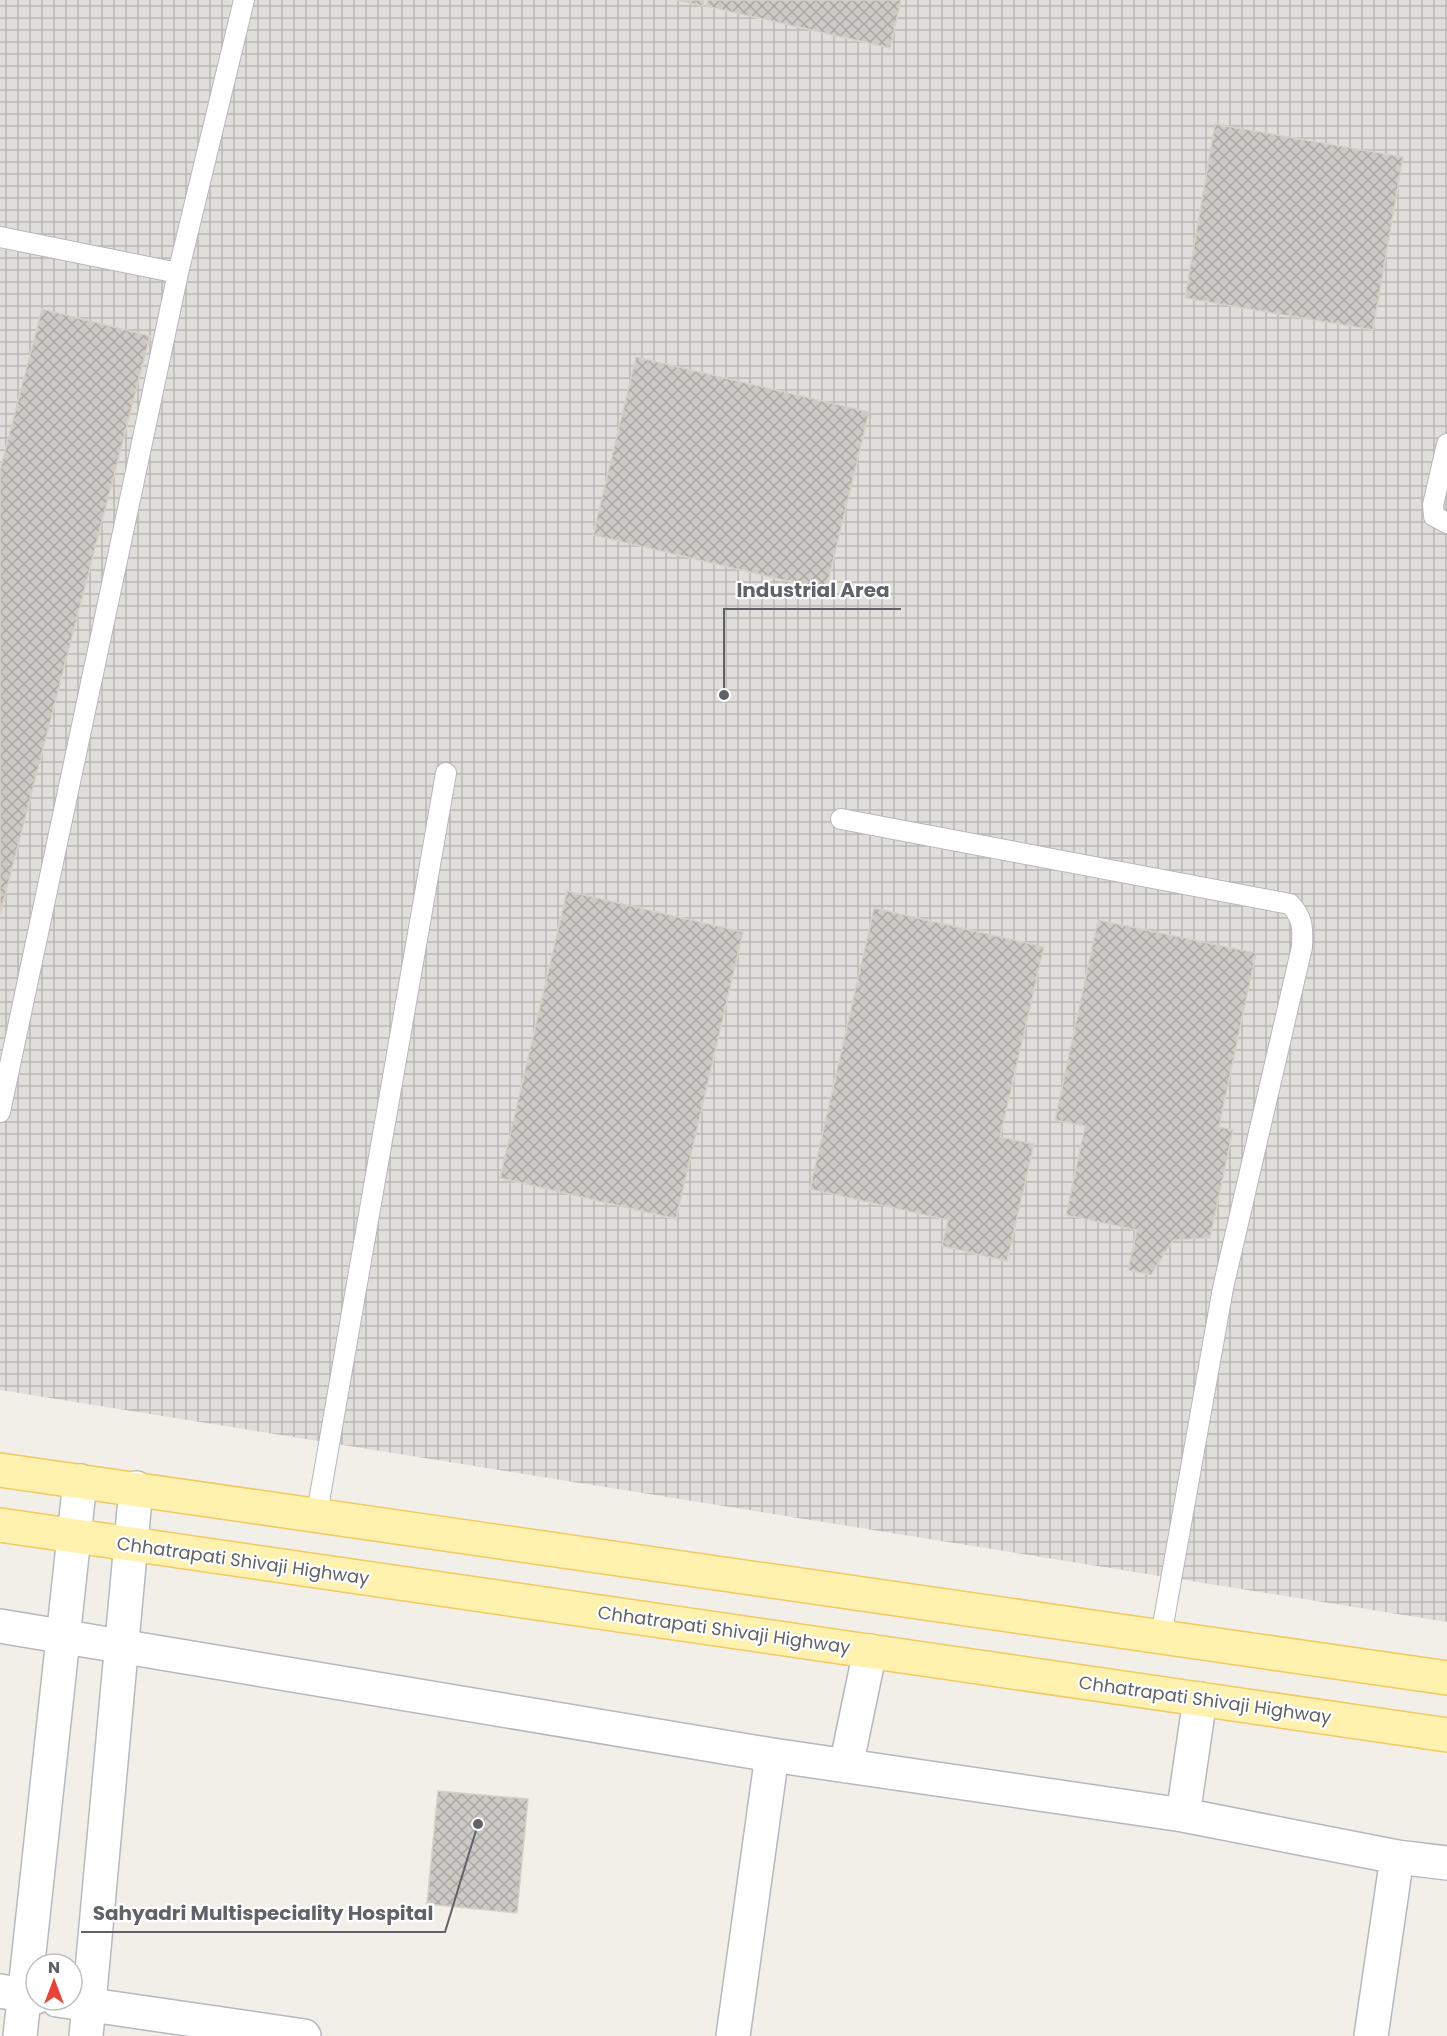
<svg xmlns="http://www.w3.org/2000/svg" width="1447" height="2036" font-family="Poppins,sans-serif">
<style>
.industrial{fill:url(#industrial-grid)}
.building{fill:url(#building-cross-hatch);stroke:#d6d1c6;stroke-width:1.5}
.lines{fill:none;stroke-linecap:round;stroke-linejoin:round}
.lane-casing{stroke:#b5b8bc;stroke-width:22}
.street-casing{stroke:#b5b8bc;stroke-width:36}
.secondary-casing{stroke:#b6babf;stroke-width:36}
.primary-casing{stroke:#f2c960;stroke-width:36}
.lane{stroke:#fff;stroke-width:20}
.street{stroke:#fff;stroke-width:33}
.secondary{stroke:#fff;stroke-width:33}
.primary{stroke:#fff2af;stroke-width:33}
.labels{text-anchor:middle;stroke-width:4.5;stroke-linejoin:round;paint-order:stroke}
.street-label{font-size:18px;fill:#5f6368;stroke:#fff}
.leader{fill:none;stroke:#5f6368;stroke-width:2}
.callout-dot{fill:#5f6368;stroke:#fff;stroke-width:2}
.callout-label{font-size:20px;text-anchor:middle;font-weight:bold;fill:#5f6368;stroke:#fff;stroke-width:4.5;stroke-linejoin:round;paint-order:stroke}
</style>
<defs>
<pattern id="industrial-grid" width="8" height="8" patternUnits="userSpaceOnUse" patternTransform="scale(1.5)"><rect width="8" height="8" fill="#e0deda"/><path d="M0 4h8M4 0v8" fill="none" stroke="#b9b8b5"/></pattern>
<pattern id="building-cross-hatch" width="8" height="8" patternUnits="userSpaceOnUse" patternTransform="scale(1.5)"><rect width="8" height="8" fill="#cccac5"/><path d="M0 0l8 8M0 8l8-8" fill="none" stroke="#a9a8a4"/></pattern>
</defs>
<rect width="100%" height="100%" fill="#f1efe8"/>
<path class="industrial" d="M0,0H1447V1622L0,1390Z"/>
<path class="building" d="M677,0H704L703,6Z
M708,0H901L890,48L706,6Z
M1215,124L1403,157L1373,330L1185,298Z
M42,309L150,336L0,915V470Z
M636,357L869,412L826,590L593,535Z
M567,891L743,932L676,1219L500,1178Z
M874,908L1044,947L1000,1137L1034,1144L1007,1261L942,1246L948,1220L810,1189Z
M1098,920L1256,953L1219,1127L1233,1130L1210,1238L1173,1240L1151,1275L1128,1270L1137,1230L1066,1215L1085,1126L1055,1120Z
M438,1791L528,1799L517,1913L427,1904Z"/>
<g class="lines">
<defs>
<path id="lane" d="M0,237L178,273
M1447,444L1433,505L1434,516L1447,523
M841,819L1290,904C1303,918 1303,928 1302,947L1223,1288L1161,1636
M0,1112L178,273L244,0
M317,1513L446,773"/>
<path id="street" d="M0,1626L772,1755L1183,1815L1397,1857L1447,1863
M846,1766L870,1651
M1183,1815L1200,1699
M0,1991L36,1997
M57,2000L304,2036
M733,2036L772,1755
M1371,2036L1397,1857"/>
<path id="secondary" d="M20,2036L80,1481
M86,2036L136,1488"/>
<path id="primary" d="M0,1470L1447,1678
M0,1525L1447,1735"/>
</defs>
<use href="#lane" class="lane-casing"/>
<use href="#street" class="street-casing"/>
<use href="#secondary" class="secondary-casing"/>
<use href="#primary" class="primary-casing"/>
<use href="#lane" class="lane"/>
<use href="#street" class="street"/>
<use href="#secondary" class="secondary"/>
<use href="#primary" class="primary"/>
</g>
<g class="labels">
<g class="street-label">
<text transform="translate(243 1561) rotate(8)" y="6">Chhatrapati Shivaji Highway</text>
<text transform="translate(724 1630) rotate(8)" y="6">Chhatrapati Shivaji Highway</text>
<text transform="translate(1205 1700) rotate(8)" y="6">Chhatrapati Shivaji Highway</text>
</g>
</g>
<path class="leader" d="M724 695L724 609H901M478 1824L445 1932H81"/>
<g class="callout-dot">
<circle cx="724" cy="695" r="6"/>
<circle cx="478" cy="1824" r="6"/>
</g>
<g class="callout-label">
<text x="813" y="597">Industrial Area</text>
<text x="263" y="1920">Sahyadri Multispeciality Hospital</text>
</g>
<g transform="translate(54 1982)"><circle r="28" fill="#ffffff" stroke="#bfc1c3" stroke-width="1.5"/>
<path d="M0-4.5L10 22L0 15L-10 22Z" fill="#ea4335"/>
<text y="-9" font-size="16" font-weight="bold" text-anchor="middle" fill="#5f6368">N</text>
</g>
</svg>
